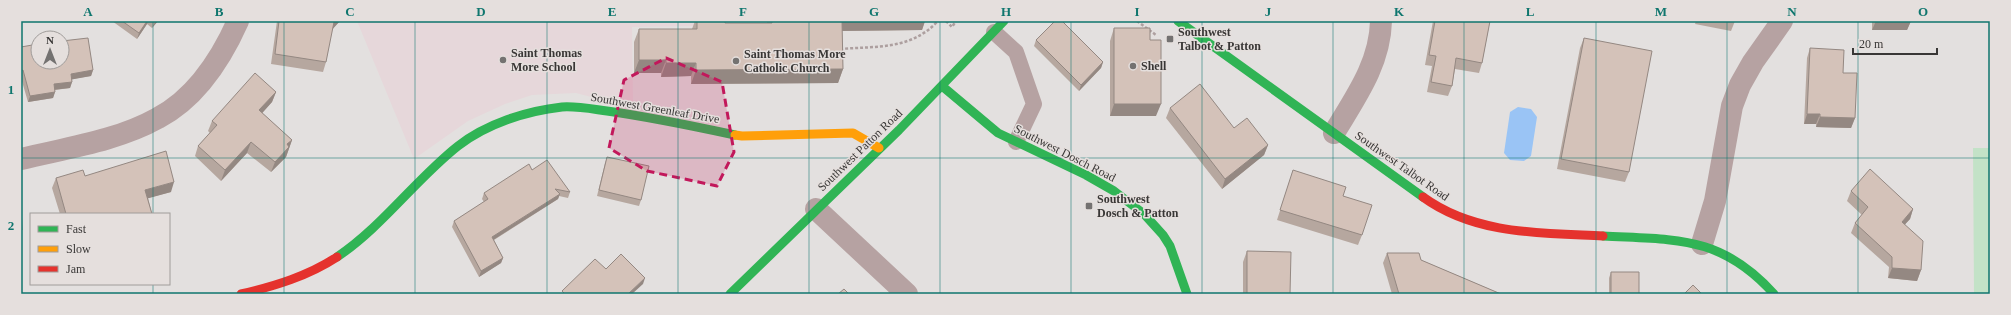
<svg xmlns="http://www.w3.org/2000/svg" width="2011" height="315" font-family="Georgia,serif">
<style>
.education{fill:#e6d7da}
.green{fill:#c3e2c7}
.water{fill:#9ac4f5}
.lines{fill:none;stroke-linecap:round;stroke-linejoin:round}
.path{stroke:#ad9f9f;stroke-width:2.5;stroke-dasharray:3 2;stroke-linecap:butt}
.lane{stroke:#b6a2a2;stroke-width:16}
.street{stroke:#b6a2a2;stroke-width:22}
.fast{stroke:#30b455;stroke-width:9}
.slow{stroke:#ff9f0a;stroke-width:9}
.jam{stroke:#e5322d;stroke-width:9}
.wall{fill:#b6a79f}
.shaded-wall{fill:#948882}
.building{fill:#d4c2b9;stroke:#948882}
.marked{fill:#c2185b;fill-opacity:0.2;stroke:#c2185b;stroke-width:3;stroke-dasharray:8 5;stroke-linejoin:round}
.grid{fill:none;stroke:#0f766e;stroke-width:1;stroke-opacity:0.55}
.poi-dot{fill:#747271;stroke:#e5dfdd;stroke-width:1.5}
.labels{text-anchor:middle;stroke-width:3;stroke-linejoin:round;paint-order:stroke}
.poi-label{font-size:12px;font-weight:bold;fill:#393736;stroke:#e5dfdd;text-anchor:start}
.street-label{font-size:12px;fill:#393736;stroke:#e5dfdd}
.neatline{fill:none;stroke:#0f766e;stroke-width:1.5}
.grid-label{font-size:13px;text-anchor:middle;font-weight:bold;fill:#0f766e}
</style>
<rect width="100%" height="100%" fill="#e3e0df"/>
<path class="education" d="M357,21H767V25L632,27L633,108L576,93L532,95L505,104L468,121L414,159Z"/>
<path class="green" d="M1973,148H1990V294H1974Z"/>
<path class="water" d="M1518,107L1531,109L1537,117L1531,156L1524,161L1510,160L1504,153L1510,112Z"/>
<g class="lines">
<path class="path" d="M946,21L952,27L956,21
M1137,21L1156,35
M840,49C877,46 911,50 938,21"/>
<path class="lane" d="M994,32L1016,52L1034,104L1016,142"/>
<path class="street" d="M1334,133C1355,98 1380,64 1381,21
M21,159C66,148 117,141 158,118C196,98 221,59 238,21
M816,209L907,294
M1702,244L1715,201L1732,106L1740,85L1753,62L1782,21"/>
<path class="fast" d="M1178,21L1423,197
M942,86L998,133L1086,175L1114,191L1144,214L1163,235L1170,246L1187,294
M1603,236C1676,240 1721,235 1774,294
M337,257C382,227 416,179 458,146C486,124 526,111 562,107C577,106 592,109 607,111C650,117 693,126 735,135
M730,294L899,130L1004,21"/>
<path class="slow" d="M735,135L742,136L853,133L879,148"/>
<path class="jam" d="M1423,197C1475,235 1542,233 1603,236
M241,294C275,286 308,276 337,257"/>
</g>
<path class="wall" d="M112,21H158L152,28L147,24L137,39Z
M277,21H340L332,29L326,62L323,72L271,64Z
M695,21H725V23H767V21H925L922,30L842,31L843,69L838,83L691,84V76L661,77V73H634V42L639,29H692Z
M1433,21H1490L1482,63L1479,73L1455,69L1452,86L1448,96L1427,92L1432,66L1425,65Z
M1696,21H1735L1731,31L1695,24Z
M1872,21H1911L1907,30H1872Z
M1114,28L1150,40L1156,116H1110V41Z
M1584,38L1629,172L1625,182L1557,169L1580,48Z
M1036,40L1103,62L1101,68L1079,91L1034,46Z
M21,47L93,70L91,76L72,79V82L70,88L55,90V92L53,98L28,102L21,78Z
M1810,48L1843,73L1855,118L1851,128L1816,127V124H1804L1807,58Z
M276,92L272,102L262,113L292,140L286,157L271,172L247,153L221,181L195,156L198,146L210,133L208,131L212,121Z
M1170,108L1234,128L1268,145L1264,155L1222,189L1166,118Z
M607,157L641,200L639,206L597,196L605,163Z
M532,170L570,192L568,198L559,196L558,199L494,240L503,258L501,263L479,277L452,227L454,221L484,202L482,199L484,193Z
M1293,170L1362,235L1358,245L1277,220Z
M85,176L171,192L148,198L152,214H60L52,188L56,178Z
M1851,191L1913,209L1910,219L1905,224L1921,270L1917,281L1888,278L1889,267L1851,233L1855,223L1862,215L1847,201Z
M1247,251L1290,294H1243V262Z
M1387,253L1421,260L1501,294H1392L1383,263Z
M1611,272L1639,294H1609V278Z"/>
<path class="shaded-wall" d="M147,21H148L147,24L137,39L139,33Z
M156,21H158L152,28L155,22Z
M335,21H340L330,32L334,22Z
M841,21H925L922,30L837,31Z
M1876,21H1911L1907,30H1872Z
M639,60H666L661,73H634Z
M1103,62L1101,68L1079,91L1081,85Z
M666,63H696L691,76L661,77Z
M843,69L838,83L691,84L696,70Z
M93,70L91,76L69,80L71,74Z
M72,82L70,88L52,90L54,84Z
M55,92L53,98L28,102L30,96Z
M276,92L272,102L256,120L259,110Z
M1114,104H1161L1156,116H1110Z
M1807,114H1820L1816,124H1804Z
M1820,117L1855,118L1851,128L1816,127Z
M292,140L286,157L271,172L275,162L287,144Z
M251,142L247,153L221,181L225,170Z
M1268,145L1264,155L1222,189L1225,179Z
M174,182L171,192L142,200L145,190Z
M560,194L558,199L490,242L492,237Z
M1913,209L1910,219L1898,232L1902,222Z
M503,258L501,263L479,277L481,271Z
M1892,268L1921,270L1917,281L1888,278Z
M645,278L643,284L632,294H628Z"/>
<path class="building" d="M122,21H147L139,33Z
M279,21H335L334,22L326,62L275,54Z
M697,21H725V23H772V21H842L843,69L696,70V63H666V60H639V29H697Z
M1055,21H1062L1103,62L1081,85L1036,40Z
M1435,21H1490L1482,63L1456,58L1452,86L1431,82L1436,56L1429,55Z
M1114,28H1150V40H1161V104H1114Z
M88,38L93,70L71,74L72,82L54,84L55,92L30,96L23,70L21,71V47L38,44V62H62V41Z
M1584,38L1652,51L1629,172L1561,159Z
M1810,48L1844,50L1843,73H1857L1855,118L1820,117V114H1807Z
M255,73L276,92L259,110L292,140L287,144L289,147L275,162L251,142L225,170L198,146L217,125L212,121Z
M1200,84L1234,128L1247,118L1268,145L1225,179L1170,108Z
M166,151L174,182L145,190L152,214H66L56,178L83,170L85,176Z
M607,157L649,166L641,200L599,190Z
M547,160L570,192L555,189L560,194L492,237L503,258L481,271L454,221L488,199L484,193L529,164L532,170Z
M1870,169L1913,209L1902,222L1923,241L1921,270L1892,268V257L1855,223L1868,207L1851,191Z
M1293,170L1346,187L1343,196L1372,205L1362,235L1280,210Z
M21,206L22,230H21Z
M1247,251L1291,252L1290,294H1247Z
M1387,253H1419L1421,260L1501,294H1399Z
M621,254L645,278L628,294H564V293L562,291L595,259L606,269Z
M1611,272H1639V294H1611Z
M1693,285L1702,294H1684Z
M844,289L849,294H838Z"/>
<path class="marked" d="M666,58L722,82L734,152L717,186L647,171L609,148L624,80Z"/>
<path class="grid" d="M153,21V214M284,21V294M415,21V294M547,21V294M678,21V294M809,21V294M940,21V294M1071,21V294M1202,21V294M1333,21V294M1464,21V294M1596,21V294M1727,21V294M1858,21V294M21,158H1990M153,284V294"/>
<g class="poi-dot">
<rect x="1166" y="35" width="8" height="8" rx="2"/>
<circle cx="503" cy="60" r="4"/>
<circle cx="736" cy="61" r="4"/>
<circle cx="1133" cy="66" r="4"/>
<rect x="1085" y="202" width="8" height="8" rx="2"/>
</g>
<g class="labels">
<g class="poi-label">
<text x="1178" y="36">Southwest<tspan x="1178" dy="14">Talbot &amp; Patton</tspan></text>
<text x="511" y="57">Saint Thomas<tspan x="511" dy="14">More School</tspan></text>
<text x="744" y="58">Saint Thomas More<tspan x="744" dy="14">Catholic Church</tspan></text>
<text x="1141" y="70">Shell</text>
<text x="1097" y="203">Southwest<tspan x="1097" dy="14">Dosch &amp; Patton</tspan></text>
</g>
<g class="street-label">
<text transform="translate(655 108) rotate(10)" y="4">Southwest Greenleaf Drive</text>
<text transform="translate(860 150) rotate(-44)" y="4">Southwest Patton Road</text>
<text transform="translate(1065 153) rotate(27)" y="4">Southwest Dosch Road</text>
<text transform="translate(1402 166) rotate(35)" y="4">Southwest Talbot Road</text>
</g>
</g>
<rect width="2011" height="315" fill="none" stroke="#e5dfdd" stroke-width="44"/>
<rect x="30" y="213" width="140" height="72" fill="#e5dfdd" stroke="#a09c9a"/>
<rect x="38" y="226" width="20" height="6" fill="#30b455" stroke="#a09c9a"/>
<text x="66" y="233" font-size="12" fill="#393736">Fast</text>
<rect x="38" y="246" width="20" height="6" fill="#ff9f0a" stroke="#a09c9a"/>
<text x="66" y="253" font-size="12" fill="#393736">Slow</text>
<rect x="38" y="266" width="20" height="6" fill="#e5322d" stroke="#a09c9a"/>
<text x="66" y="273" font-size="12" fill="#393736">Jam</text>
<g transform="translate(50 50)"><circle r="19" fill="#e5dfdd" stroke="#a09c9a"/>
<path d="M0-3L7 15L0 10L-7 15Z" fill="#747271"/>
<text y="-6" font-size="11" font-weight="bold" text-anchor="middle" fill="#393736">N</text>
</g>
<path d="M1853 48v6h84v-6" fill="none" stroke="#393736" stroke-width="2"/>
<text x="1859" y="48" font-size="12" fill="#393736" stroke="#e5dfdd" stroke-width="3" paint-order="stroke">20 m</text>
<rect x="22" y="22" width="1967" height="271" class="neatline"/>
<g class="grid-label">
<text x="88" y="16">A</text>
<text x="219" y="16">B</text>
<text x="350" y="16">C</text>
<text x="481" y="16">D</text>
<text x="612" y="16">E</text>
<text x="743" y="16">F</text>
<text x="874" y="16">G</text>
<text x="1006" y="16">H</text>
<text x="1137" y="16">I</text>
<text x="1268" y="16">J</text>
<text x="1399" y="16">K</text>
<text x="1530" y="16">L</text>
<text x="1661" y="16">M</text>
<text x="1792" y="16">N</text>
<text x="1923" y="16">O</text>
<text x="11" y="94">1</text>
<text x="11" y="230">2</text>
</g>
</svg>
